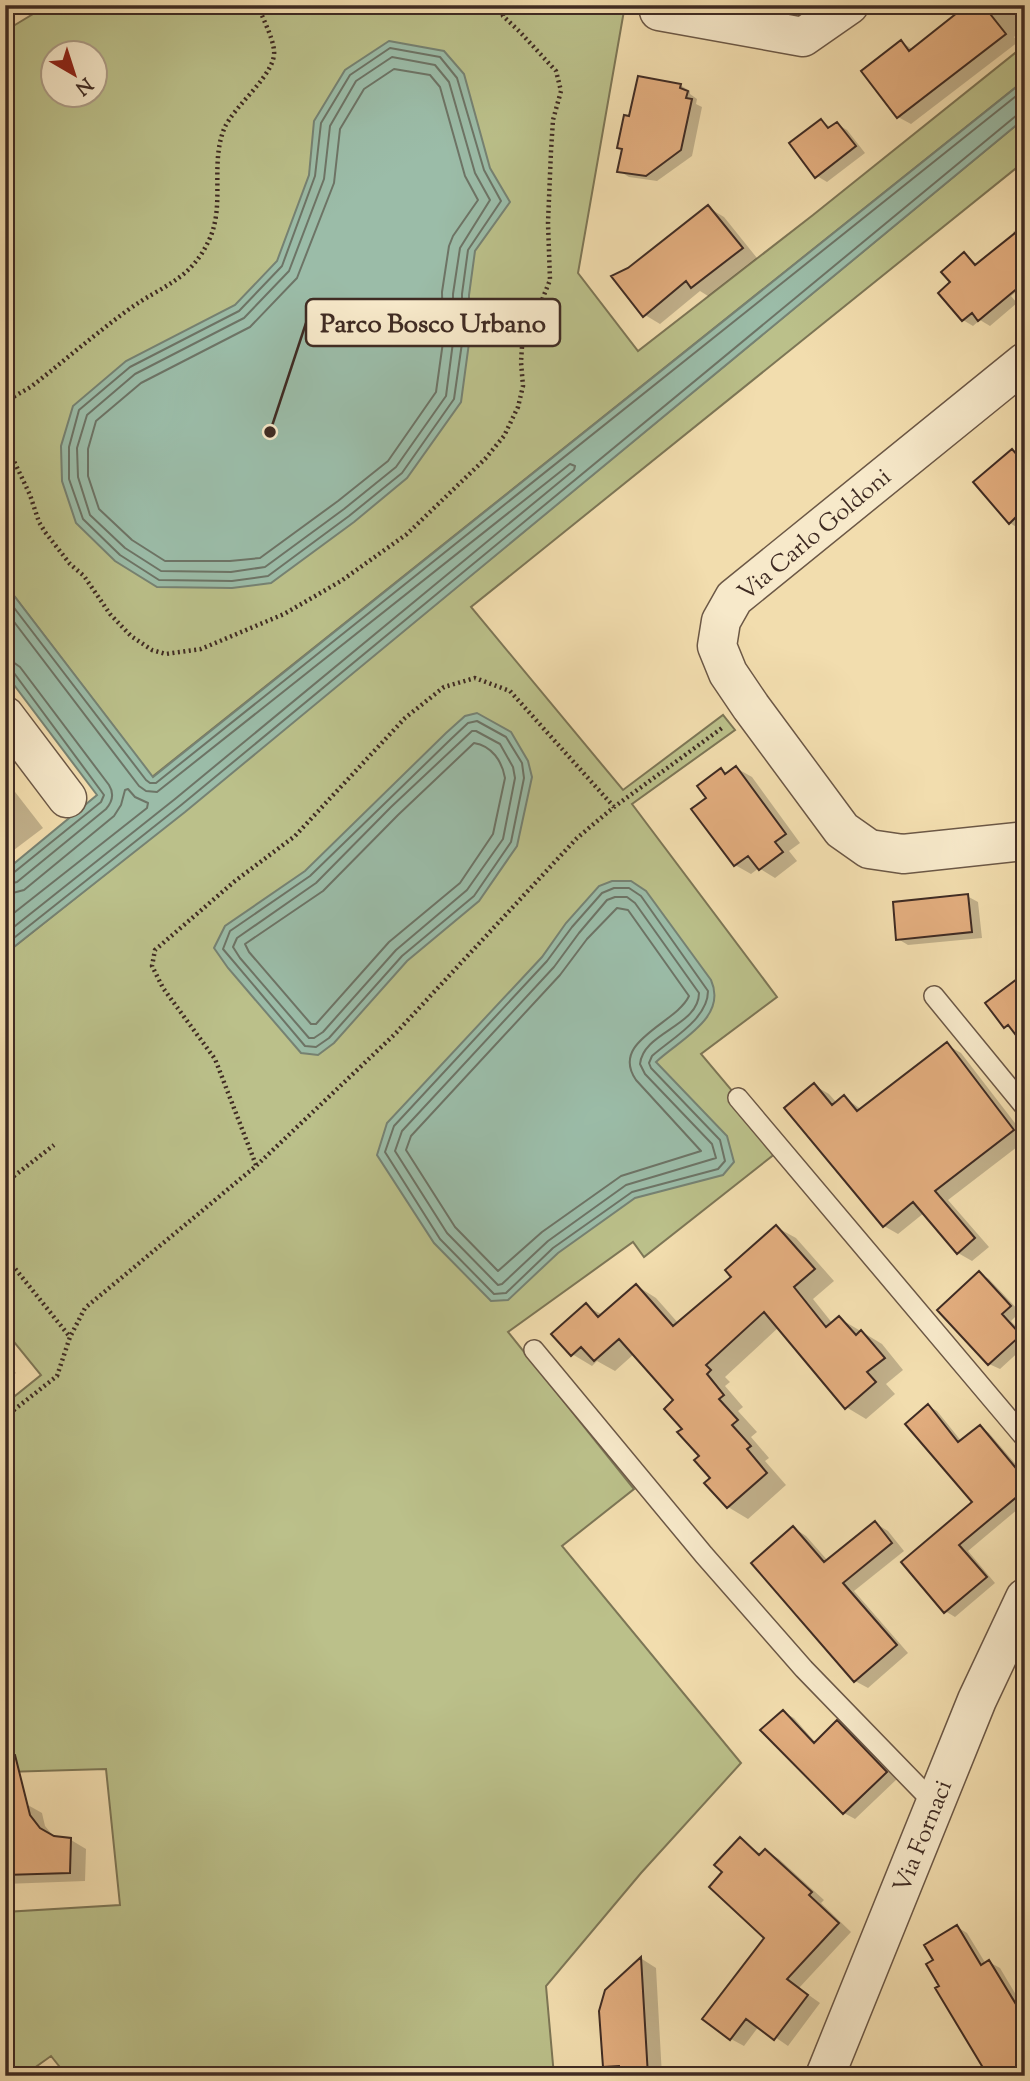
<svg xmlns="http://www.w3.org/2000/svg" width="1030" height="2081" font-family="'Sorts Mill Goudy',serif">
<style>
.green{fill:#bbc08a;stroke:#7d7656;stroke-width:2;fill-rule:evenodd}
.water{fill:#9bbca8;stroke:#768273;stroke-width:2}
.shadow{fill:#0003}
.lines{fill:none;stroke-linecap:round;stroke-linejoin:round}
.shore{stroke:#6d7466;stroke-width:2}
.building{fill:#e2ad7e;stroke:#3f2b23;stroke-width:2}
.service-casing{stroke:#6c5846;stroke-width:22}
.minor-casing{stroke:#6c5846;stroke-width:41}
.path{stroke:#3f2b23;stroke-width:4.5;stroke-dasharray:2 3.5;stroke-linecap:butt}
.service{stroke:#f7e9ca;stroke-width:19}
.minor{stroke:#f7e9ca;stroke-width:38}
.labels{text-anchor:middle;stroke-width:5;stroke-linejoin:round;paint-order:stroke}
.street-label{font-size:24px;fill:#3f2b23;stroke:#f7e9ca}
.leader{fill:none;stroke:#3f2b23;stroke-width:2.5}
.callout-dot{fill:#3f2b23;stroke:#f7e9ca;stroke-width:2.5}
.callout{fill:#f7e9ca;stroke:#3f2b23;stroke-width:2.5}
.callout-label{font-size:26px;text-anchor:middle;font-weight:bold;fill:#3f2b23}
</style>
<rect width="100%" height="100%" fill="#f2ddae"/>
<filter id="stains"><feTurbulence type="fractalNoise" baseFrequency=".00286" numOctaves="4"/><feColorMatrix values="0 0 0 0 .2 0 0 0 0 .09 0 0 0 0 .02 0 0 0 .5 -.17"/></filter>
<radialGradient id="worn" r=".72"><stop offset=".6" stop-color="#630" stop-opacity="0"/><stop offset="1" stop-color="#630" stop-opacity=".3"/></radialGradient>
<path class="green" d="M48,5H625L578,273L638,351L813,215L1025,45V80L152,777L5,584V31ZM52,52H94V94H52Z
M1025,118V161L471,607L623,790L723,715L735,730L632,804L777,997L701,1054L781,1149L644,1257L633,1242L508,1332L634,1489L562,1546L741,1763L641,1873L546,1986L554,2076H67L51,2056L23,2076H5V1912L120,1905L106,1769L5,1772V1404L41,1375L5,1331V954L185,811Z"/>
<path class="water" d="M389,41L444,51L464,74L490,168L510,202L475,251L469,295V343L461,402L407,478L354,522L271,583L232,588L157,587L115,561L76,523L62,481L61,446L73,406L126,361L235,305L277,261L309,175L314,121L345,70Z
M1025,80V118L185,812L5,954V871L97,795L5,673V584L153,777Z
M477,713L511,732L528,761L532,777L517,846L479,901L407,961L334,1043L318,1055L301,1053L228,968L214,948L225,926L305,871L446,733L465,716Z
M612,881H631L646,891L711,980C728,1018 679,1040 656,1062L727,1136L734,1162L723,1175L635,1198L558,1253L508,1300L491,1301L434,1243L377,1155L387,1123L542,957L566,923L599,886Z"/>
<path class="shadow" d="M970,5H1025V28L1014,37L1018,42L911,124L898,117L901,42L914,50Z
M680,85L690,91V94L697,99L696,104L702,107L692,156L657,181L629,177L619,171L623,150L619,148L630,118Z
M821,121L832,128L837,124L847,130L865,153L827,182L817,176Z
M1025,204V221L1017,211Z
M709,208L724,217L757,258L708,296L700,291L660,324L645,315L629,269Z
M1025,223V285L1011,296L1017,303L990,326L980,320L973,326L963,320L952,282L964,254L978,265L1015,235L1013,232Z
M1012,451L1025,459V533L1010,523Z
M1025,663V677L1018,668Z
M1025,684V697L1018,689Z
M736,768L752,777L800,843L789,851L797,861L775,878L759,868L751,874L735,865L708,798L721,770L728,774Z
M5,779L43,828L6,856H5Z
M967,896L978,902L982,938L908,945L898,939Z
M947,1045L961,1053L1025,1136V1141L948,1200L989,1247L972,1261L958,1253L924,1213L898,1234L884,1226L815,1086L829,1094L837,1103L844,1097L862,1110Z
M776,1227L796,1238L834,1281L813,1299L833,1324L839,1318L882,1344L903,1370L886,1384L895,1394L866,1419L846,1407L779,1327L725,1377L730,1382L725,1386L743,1407L738,1411L757,1432L751,1437L769,1458L765,1461L786,1485L748,1519L728,1507L684,1429L676,1401L634,1354L615,1371L597,1361L592,1366L572,1354L586,1306L603,1315L637,1286L656,1298L679,1324L734,1277Z
M979,1273L989,1279L1020,1312L1011,1321L1025,1336V1346L1000,1369L989,1364Z
M5,1360L16,1373L5,1382Z
M928,1406L937,1411L962,1442L980,1427L989,1433L1025,1475V1503L968,1551L995,1583L955,1617L945,1611L904,1563L975,1502Z
M875,1523L888,1531L904,1551L854,1591L908,1653L868,1688L855,1681L754,1563L794,1528L806,1536L828,1561Z
M783,1712L794,1718L816,1743L837,1722L847,1728L897,1779L855,1819L844,1813L763,1730Z
M5,1804H26L42,1813L45,1826L55,1838L71,1840L86,1849L85,1881L5,1884Z
M740,1839L762,1855L766,1851L779,1859L824,1900L821,1903L851,1932L799,1988L820,2003L788,2046L759,2026L744,2046L731,2039L766,1938L724,1872Z
M957,1927L967,1933L986,1964L989,1962L1000,1968L1025,2010V2076L942,1987L935,1960Z
M642,1959L656,1968L662,2076H605L601,2011L607,1991Z"/>
<g class="lines">
<path class="shore" d="M390,48L440,57L457,78L484,170L501,201L468,250L462,294V343L454,399L402,473L349,516L268,576L232,581L159,580L120,555L83,519L69,479V447L79,410L130,367L239,311L282,266L315,176L321,123L350,75Z
M392,57L435,65L449,82L475,173L490,200L460,248L453,294V342L446,396L396,467L344,509L265,567L231,572L161,571L125,548L90,515L78,477L77,448L87,415L135,374L244,318L289,271L324,179L330,126L356,81Z
M394,69L430,75L440,87L465,176L478,200L453,236L449,246L442,292L443,342L436,392L388,461L338,501L260,558L230,561H165L132,540L99,509L88,476V449L96,421L141,383L250,327L297,278L334,183L340,129L364,89Z
M5,596L146,780L150,783H156L1025,89
M5,610L139,786L146,791L157,792L570,464L575,466L574,470L175,799L5,934
M5,661L13,662L20,667L109,785C114,793 113,801 106,809L17,882L5,885
M5,669L14,673L104,795L101,802L12,874L5,876
M477,721L506,737L522,763L524,778L511,842L474,896L402,956L329,1038L316,1047L305,1046L223,949L230,931L310,876L451,739L468,723Z
M472,731H476L500,744L513,767L515,778L503,839L467,890L396,950L323,1032L314,1038H309L240,958L233,947L237,938L316,883L391,807Z
M474,743C492,746 502,761 505,778L493,834L460,883L389,942L316,1024H311L249,952L245,944L323,891L398,815Z
M614,888H629L641,896L708,991C708,1019 671,1039 652,1056L649,1063L651,1068L720,1140L725,1161L718,1169L632,1192L553,1248L506,1293L494,1294L440,1239L385,1152L394,1126L547,961L572,927L602,893Z
M5,895L24,890L114,816L121,805L125,790L128,789L135,797L148,803L147,808L5,920
M615,897H627L635,903L699,993C699,1026 643,1032 640,1064L645,1074L712,1144L716,1158L626,1185L548,1241L502,1284L498,1285L447,1233L395,1151L402,1131L554,967L579,933L607,900Z
M617,908L628,910L689,996C676,1024 609,1041 636,1080L701,1151L621,1176L542,1232L498,1271L455,1227L406,1150L411,1136L560,975L587,939Z
M5,945L180,806L1017,115L1025,113"/>
</g>
<path class="building" d="M967,5H983L1006,34L897,118L861,71L901,40L909,51Z
M638,76L681,84L680,88L688,91L686,98L692,99L681,150L646,176L617,172L622,149L617,148L624,115L629,116Z
M821,119L828,128L837,122L856,146L815,178L789,143Z
M708,205L743,248L691,288L686,281L643,317L611,276L628,268Z
M1025,225V282L978,321L972,313L962,321L938,293L950,282L941,272L964,252L975,265Z
M1012,449L1025,464V508L1009,524L973,482Z
M736,766L786,834L775,842L783,852L759,870L748,856L734,866L691,809L706,798L697,786L721,768L725,774Z
M968,894L972,932L896,940L893,902Z
M1025,973V1047L1008,1025L1004,1028L985,1003Z
M947,1042L1014,1130L935,1191L975,1238L957,1254L913,1202L883,1227L784,1108L814,1083L832,1105L844,1095L857,1111Z
M776,1225L815,1269L794,1287L826,1327L839,1316L856,1335L861,1330L885,1358L867,1372L876,1382L845,1409L764,1312L706,1365L711,1370L707,1374L724,1395L719,1399L738,1420L732,1425L751,1446L747,1449L767,1473L727,1508L704,1483L710,1478L694,1460L699,1456L677,1432L682,1429L664,1409L673,1400L619,1339L594,1361L581,1347L571,1356L551,1334L586,1303L598,1317L636,1284L673,1326L731,1277L725,1270Z
M979,1271L1011,1306L1002,1314L1021,1335L988,1365L937,1310Z
M928,1404L958,1442L980,1425L1025,1479V1490L959,1545L987,1577L944,1613L901,1562L972,1502L905,1424Z
M875,1521L892,1543L843,1583L897,1645L854,1682L751,1563L793,1526L824,1562Z
M783,1710L814,1743L837,1720L887,1772L843,1814L760,1730Z
M15,1755L30,1815L40,1828L54,1836L71,1838L70,1873L5,1875V1756Z
M740,1837L759,1855L765,1849L812,1892L809,1895L839,1923L787,1979L808,1995L774,2040L746,2019L730,2040L702,2019L764,1938L709,1887L722,1872L714,1865Z
M957,1925L981,1965L989,1960L1025,2019V2076H988L935,1988L939,1986L926,1964L933,1960L924,1945Z
M641,1957L648,2076H620L619,2066L603,2067L599,2011L605,1990Z"/>
<g class="lines">
<defs>
<path id="service" d="M934,996L1025,1107
M738,1098L1025,1438
M534,1350L704,1555L804,1669L935,1804"/>
<path id="minor" d="M659,11L803,37L849,5
M1025,362L734,598L721,621L717,646L728,673L751,707L842,830L869,849L903,854L1025,841
M5,716L67,798
M825,2076L977,1700L1025,1598"/>
</defs>
<use href="#service" class="service-casing"/>
<use href="#minor" class="minor-casing"/>
<path class="path" d="M5,403C13,396 23,392 32,386C64,361 95,334 128,310C162,285 191,281 210,238C225,203 210,165 224,129C234,105 277,74 274,50C272,35 263,20 258,5
M5,442L30,495L39,522L45,532L70,564L84,576L110,614L131,636L152,650L166,654L201,649L284,614L341,581L407,534L485,459L504,436L518,407L523,386L521,362L523,331L540,305L550,280L548,223L551,151L553,120L561,91L556,71L520,32L503,16L502,5
M256,1165L215,1059L163,988L152,966L155,950L235,881L295,836L405,718L444,687L475,678L510,691L614,807
M5,1183L54,1145
M5,1256L70,1337
M5,1417L57,1376L70,1337L85,1308L256,1166L395,1034L577,838L614,807L722,728"/>
<use href="#service" class="service"/>
<use href="#minor" class="minor"/>
</g>
<g class="labels">
<g class="street-label">
<text transform="translate(814 534) rotate(-40)" y="8">Via Carlo Goldoni</text>
<text transform="translate(922 1836) rotate(-68)" y="8">Via Fornaci</text>
</g>
</g>
<path class="leader" d="M270 432L306 323"/>
<circle class="callout-dot" cx="270" cy="432" r="7"/>
<rect class="callout" x="306" y="299" width="254" height="47" rx="7"/>
<g class="callout-label">
<text x="433" y="332">Parco Bosco Urbano</text>
</g>
<rect width="1030" height="2081" fill="none" stroke="#f2ddae" stroke-width="28"/>
<rect x="7" y="7" width="1016" height="2067" fill="none" stroke="#3f2b23" stroke-width="3.5"/>
<rect x="14" y="14" width="1002" height="2053" fill="none" stroke="#3f2b23" stroke-width="2"/>
<g transform="translate(74 74) rotate(141)"><circle r="33" fill="#f7e9ca" stroke="#ad9d87" stroke-width="2"/>
<path d="M0-5L12 26L0 18L-12 26Z" fill="#8f2418"/>
<text y="-10" font-size="19" font-weight="bold" text-anchor="middle" fill="#3f2b23">N</text>
</g>
<rect width="100%" height="100%" filter="url(#stains)"/>
<rect width="100%" height="100%" fill="url(#worn)"/>
</svg>
